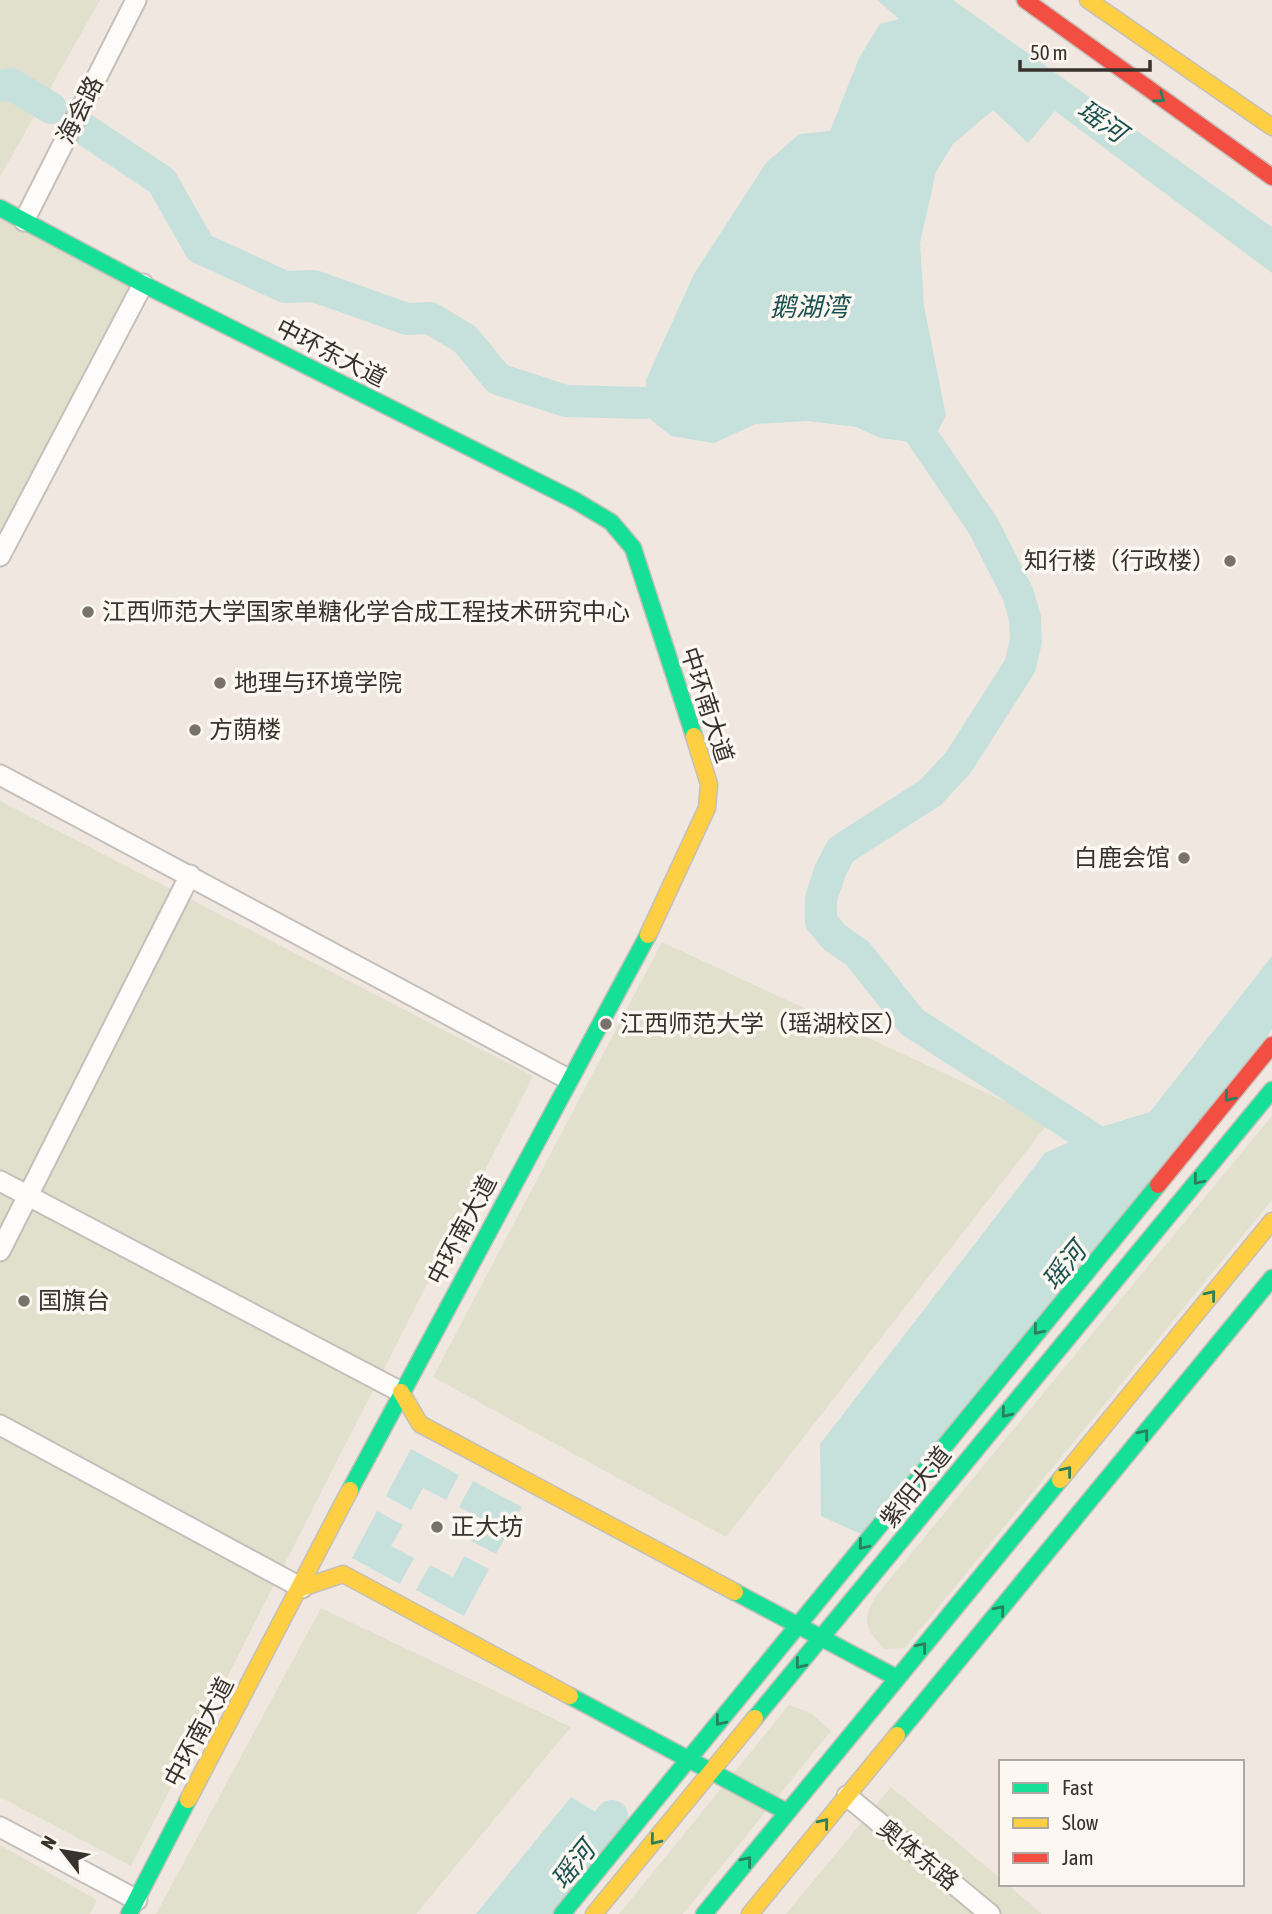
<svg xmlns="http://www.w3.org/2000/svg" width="1272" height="1914" font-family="'Asap Condensed','Noto Sans SC',sans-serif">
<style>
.green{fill:#e1e0cc}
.water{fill:#c6e0dc}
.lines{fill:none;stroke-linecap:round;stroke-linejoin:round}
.river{stroke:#c6e0dc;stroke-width:32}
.street-casing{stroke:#c5bfb9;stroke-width:23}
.fast-casing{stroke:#c5bfb9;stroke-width:19}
.slow-casing{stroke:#c5bfb9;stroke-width:19}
.jam-casing{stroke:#c5bfb9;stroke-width:19}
.street{stroke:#fdfcfa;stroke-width:19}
.fast{stroke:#16e098;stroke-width:16}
.slow{stroke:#ffcf43;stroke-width:16}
.jam{stroke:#f24e42;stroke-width:16}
.oneway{stroke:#28805d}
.poi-dot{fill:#78726b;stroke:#fdf7f1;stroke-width:2.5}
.labels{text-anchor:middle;stroke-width:7;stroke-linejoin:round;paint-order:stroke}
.street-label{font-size:24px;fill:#37322c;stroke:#fdf7f1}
.poi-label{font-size:24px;fill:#37322c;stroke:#fdf7f1;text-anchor:start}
.water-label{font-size:26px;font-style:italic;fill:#185050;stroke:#fdf7f1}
</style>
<rect width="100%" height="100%" fill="#f0e8e0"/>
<path class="green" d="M0,0H100L0,177Z
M0,208L143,284L0,556Z
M0,801L533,1076L131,1866L0,1797Z
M662,942L1049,1122L726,1537L433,1377Z
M1272,1116V1200L905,1648L884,1649C865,1628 861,1621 876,1596Z
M321,1608L571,1727L416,1914H156Z
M789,1705L811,1713L831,1731L683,1914H619Z
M891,1787L1001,1879V1884H1007L1042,1914H786Z
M0,1845L97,1900L90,1914H0Z"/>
<path class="water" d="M877,0H953L1272,227V273L1055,111L1028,143L993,110L953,144L936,172L920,243L924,306L946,415L937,433L918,443L880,438L856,427L808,421L756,424L714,443L671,436L651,420L645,403L646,380L694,274L766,163L799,134L830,131L859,58L880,24L899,19Z
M1272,956V1030L863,1535L821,1516L820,1444L1045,1153L1104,1126L1150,1112Z
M411,1449L459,1475L446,1500L423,1488L411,1510L386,1496Z
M473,1481L522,1507L496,1554L471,1541L482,1519L459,1507Z
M377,1511L403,1525L391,1546L414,1558L400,1584L352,1558Z
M464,1556L489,1569L464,1616L416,1590L430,1565L453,1577Z
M571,1797L625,1830L556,1914H476Z"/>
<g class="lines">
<path class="river" d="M0,86L11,84L51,108
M75,123L162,181L200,248L285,287L314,286L407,319L430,318L465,339L498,379L566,401L645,403
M901,405L984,527L1018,594L1025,618L1026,641L1020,666L958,763L930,793L841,850L830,871L821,899V921L834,937L858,954L912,1022L1121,1157
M533,1914L612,1816"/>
<defs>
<path id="street" d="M24,221L136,0
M0,556L143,284
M0,775L568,1079
M0,1181L401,1392
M0,1251L190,875
M0,1425L302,1588
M847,1796L990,1914
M0,1827L137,1900"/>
<path id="fast" d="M0,208L143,284L576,501L611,522L633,548L694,736
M350,1490L648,935
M735,1592L897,1678
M570,1696L787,1812
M755,1718L1272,1090
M897,1735L1272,1278
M129,1914L188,1800
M562,1914L1158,1185
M704,1914L1060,1480"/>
<path id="slow" d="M1088,0L1272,127
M648,935L707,808L709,784L694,736
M401,1392L420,1424L735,1592
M1060,1480L1272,1221
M302,1588L343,1574L570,1696
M188,1800L350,1490
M594,1914L755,1718
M750,1914L897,1735"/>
<path id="jam" d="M1025,0L1272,177
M1158,1185L1272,1045"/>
</defs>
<use href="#street" class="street-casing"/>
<use href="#fast" class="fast-casing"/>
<use href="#slow" class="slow-casing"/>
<use href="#jam" class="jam-casing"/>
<use href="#street" class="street"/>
<use href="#fast" class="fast"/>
<use href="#slow" class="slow"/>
<use href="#jam" class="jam"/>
</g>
<defs><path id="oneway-chevron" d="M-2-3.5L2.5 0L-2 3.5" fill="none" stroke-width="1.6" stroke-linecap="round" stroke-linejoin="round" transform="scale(1.75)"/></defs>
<g class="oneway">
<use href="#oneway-chevron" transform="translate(1160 98) rotate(35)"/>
<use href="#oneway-chevron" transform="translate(1229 1097) rotate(129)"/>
<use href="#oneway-chevron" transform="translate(1198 1180) rotate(129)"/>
<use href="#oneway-chevron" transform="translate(1211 1295) rotate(-51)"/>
<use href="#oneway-chevron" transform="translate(1038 1330) rotate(129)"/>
<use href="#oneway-chevron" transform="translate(1006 1413) rotate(129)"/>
<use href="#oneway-chevron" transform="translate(1144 1434) rotate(-51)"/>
<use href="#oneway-chevron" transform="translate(1067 1471) rotate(-51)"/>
<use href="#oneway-chevron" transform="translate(863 1545) rotate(129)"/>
<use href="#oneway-chevron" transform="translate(1000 1610) rotate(-51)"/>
<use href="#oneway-chevron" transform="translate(922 1647) rotate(-51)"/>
<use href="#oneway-chevron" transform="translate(800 1664) rotate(129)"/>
<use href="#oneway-chevron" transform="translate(720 1721) rotate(129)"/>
<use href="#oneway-chevron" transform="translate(824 1823) rotate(-51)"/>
<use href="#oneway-chevron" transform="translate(655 1840) rotate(129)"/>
<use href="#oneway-chevron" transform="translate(747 1861) rotate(-51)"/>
</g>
<g class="poi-dot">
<circle cx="1230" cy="561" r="7"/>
<circle cx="88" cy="612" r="7"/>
<circle cx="220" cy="683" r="7"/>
<circle cx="195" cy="730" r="7"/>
<circle cx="1184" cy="858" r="7"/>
<circle cx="606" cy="1024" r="7"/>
<circle cx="24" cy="1301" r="7"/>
<circle cx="437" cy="1527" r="7"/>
</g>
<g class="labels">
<g class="street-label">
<text transform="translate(80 110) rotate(-63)" y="8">海会路</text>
<text transform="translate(331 353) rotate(27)" y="8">中环东大道</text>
<text transform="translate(707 705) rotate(72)" y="8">中环南大道</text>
<text transform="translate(462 1230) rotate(-62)" y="8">中环南大道</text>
<text transform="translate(916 1487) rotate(-51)" y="8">紫阳大道</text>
<text transform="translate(199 1732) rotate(-62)" y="8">中环南大道</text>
<text transform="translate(918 1855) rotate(39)" y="8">奥体东路</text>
</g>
<g class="poi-label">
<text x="1216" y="569" text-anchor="end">知行楼（行政楼）</text>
<text x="102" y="620">江西师范大学国家单糖化学合成工程技术研究中心</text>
<text x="234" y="691">地理与环境学院</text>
<text x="209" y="738">方荫楼</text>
<text x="1170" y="866" text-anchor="end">白鹿会馆</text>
<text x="620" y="1032">江西师范大学（瑶湖校区）</text>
<text x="38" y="1309">国旗台</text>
<text x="451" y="1535">正大坊</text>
</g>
<g class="water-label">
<text transform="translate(1102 121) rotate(35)" y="9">瑶河</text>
<text x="809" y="316">鹅湖湾</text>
<text transform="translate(1064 1266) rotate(-51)" y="9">瑶河</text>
<text transform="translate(573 1865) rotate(-51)" y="9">瑶河</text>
</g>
</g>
<rect x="999" y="1760" width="245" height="126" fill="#fdf7f1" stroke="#aea8a2" stroke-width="2"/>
<rect x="1013" y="1783" width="35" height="10" fill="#16e098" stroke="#aea8a2" stroke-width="2"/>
<text x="1062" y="1795" font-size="21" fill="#37322c">Fast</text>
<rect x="1013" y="1818" width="35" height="10" fill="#ffcf43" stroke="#aea8a2" stroke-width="2"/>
<text x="1062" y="1830" font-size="21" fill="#37322c">Slow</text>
<rect x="1013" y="1853" width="35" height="10" fill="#f24e42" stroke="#aea8a2" stroke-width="2"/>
<text x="1062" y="1865" font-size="21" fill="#37322c">Jam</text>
<g transform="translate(63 1851) rotate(301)" stroke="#fdf7f1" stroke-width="5" paint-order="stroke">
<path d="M0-5L12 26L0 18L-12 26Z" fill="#37322c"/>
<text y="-10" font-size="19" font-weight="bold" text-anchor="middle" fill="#37322c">N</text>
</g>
<path d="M1020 60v10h130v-10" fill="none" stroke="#37322c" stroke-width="3.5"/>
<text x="1030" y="60" font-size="21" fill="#37322c" stroke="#fdf7f1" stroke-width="5" paint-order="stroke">50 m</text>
</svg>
